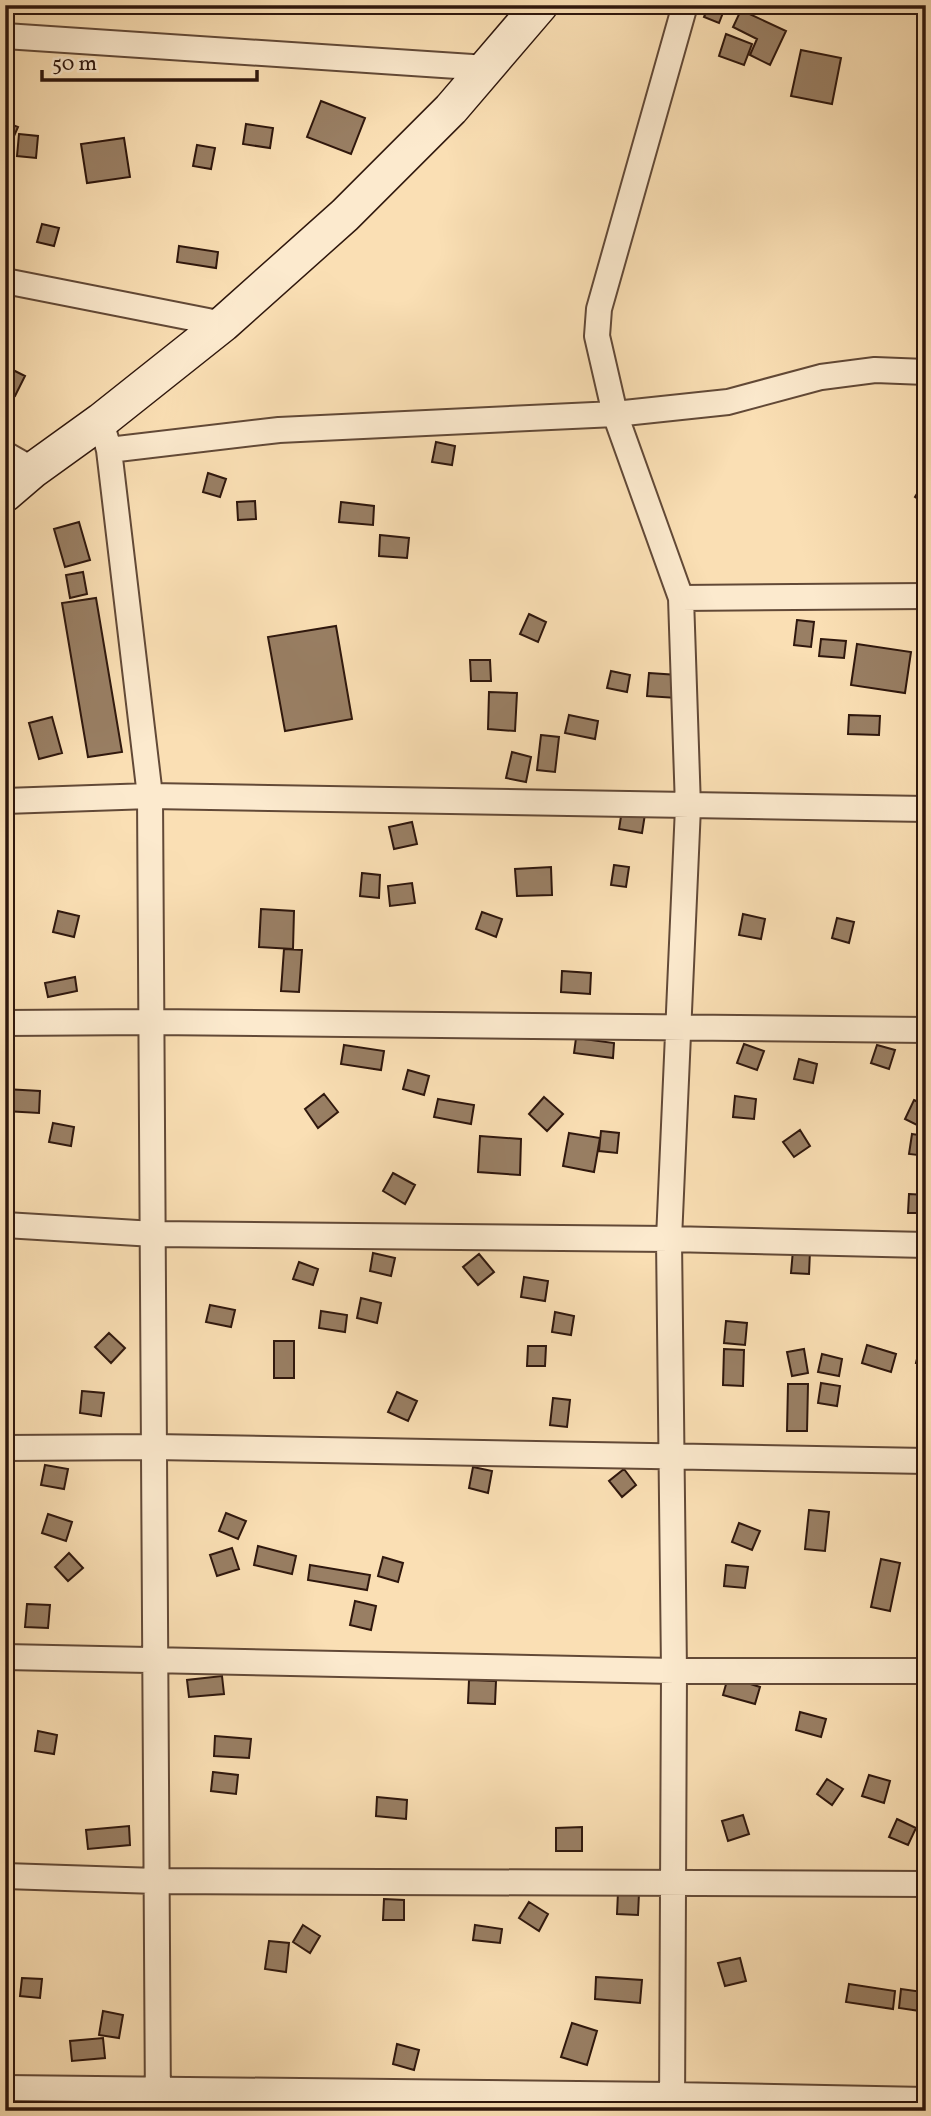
<svg xmlns="http://www.w3.org/2000/svg" width="931" height="2116" font-family="Vollkorn,serif">
<style>
.building{fill:#997f64;stroke:#2f170d;stroke-width:2}
.lines{fill:none;stroke-linecap:round;stroke-linejoin:round}
.street-casing{stroke:#624937;stroke-width:28}
.secondary-casing{stroke:#2f170d;stroke-width:38}
.street{stroke:#fceace;stroke-width:24}
.secondary{stroke:#fceace;stroke-width:35}
</style>
<rect width="100%" height="100%" fill="#fadfb4"/>
<filter id="stains"><feTurbulence type="fractalNoise" baseFrequency=".00286" numOctaves="4"/><feColorMatrix values="0 0 0 0 .2 0 0 0 0 .09 0 0 0 0 .02 0 0 0 .5 -.17"/></filter>
<radialGradient id="worn" r=".72"><stop offset=".6" stop-color="#630" stop-opacity="0"/><stop offset="1" stop-color="#630" stop-opacity=".3"/></radialGradient>
<path class="building" d="M709,5H726L719,23L704,17Z
M741,10L786,31L770,65L750,55L757,39L733,27Z
M726,34L752,44L744,65L719,56Z
M801,50L841,58L832,104L791,96Z
M321,101L365,118L351,154L307,137Z
M5,122L18,127L10,145L5,142Z
M246,124L273,128L270,148L243,144Z
M19,134L38,136L36,158L17,156Z
M124,138L130,177L87,183L81,144Z
M197,145L215,148L211,169L193,166Z
M42,224L59,228L54,246L37,242Z
M179,246L218,252L216,268L177,262Z
M7,367L25,376L15,396L5,392Z
M436,442L455,446L452,465L432,462Z
M208,473L226,479L220,497L203,492Z
M923,484L926,485V504L915,497Z
M255,501L256,519L238,520L237,502Z
M341,502L374,506L373,525L339,522Z
M79,522L90,560L65,567L54,529Z
M380,535L409,538L407,558L379,556Z
M83,572L87,594L70,598L66,575Z
M96,598L122,752L88,757L62,603Z
M529,614L546,622L538,642L520,634Z
M797,620L814,622L811,647L794,645Z
M336,626L352,719L285,731L268,637Z
M821,639L846,641L844,658L819,656Z
M857,644L911,652L905,693L851,685Z
M470,660H490L491,681H471Z
M611,671L630,675L627,692L607,688Z
M649,673L678,675L677,698L647,696Z
M489,692L517,693L515,731L488,729Z
M569,715L598,721L595,739L565,733Z
M849,715L880,716L879,735L848,734Z
M52,717L62,753L39,759L29,723Z
M541,735L559,737L555,772L537,770Z
M512,752L531,757L526,782L506,778Z
M622,810L645,814L642,833L619,829Z
M412,822L417,844L394,849L389,827Z
M614,865L629,867L626,887L611,885Z
M551,867L552,895L517,896L515,869Z
M362,873L380,875L379,898L360,896Z
M412,883L415,903L390,906L388,886Z
M261,909L294,911L293,949L259,947Z
M58,911L79,916L74,937L53,932Z
M482,912L502,919L496,937L476,929Z
M743,914L765,919L761,939L739,935Z
M837,918L854,922L849,943L832,938Z
M284,949L302,950L299,992L281,991Z
M562,971L591,973L590,994L561,992Z
M75,977L77,991L48,997L45,983Z
M576,1038L614,1043L613,1058L574,1053Z
M744,1044L764,1051L757,1070L737,1063Z
M344,1045L384,1051L381,1070L341,1064Z
M877,1045L895,1050L889,1069L871,1063Z
M799,1059L817,1064L813,1083L794,1079Z
M408,1070L429,1076L424,1095L403,1089Z
M5,1089L40,1091L39,1113L5,1111Z
M324,1094L338,1112L318,1128L305,1109Z
M735,1096L756,1099L754,1119L733,1117Z
M544,1097L563,1114L547,1131L529,1114Z
M438,1099L474,1105L471,1124L434,1117Z
M914,1100L926,1106V1123L923,1128L905,1119Z
M53,1123L74,1127L71,1146L49,1142Z
M800,1130L810,1146L794,1157L783,1142Z
M601,1131L619,1133L617,1153L599,1151Z
M569,1133L600,1138L594,1172L563,1166Z
M912,1134L926,1136V1156L909,1154Z
M480,1136L521,1139L520,1175L478,1172Z
M393,1173L415,1185L405,1204L383,1191Z
M909,1194L926,1195V1213H908Z
M793,1250L810,1251L809,1274L791,1273Z
M373,1253L395,1258L391,1276L370,1271Z
M479,1254L494,1272L478,1285L463,1267Z
M299,1262L318,1269L313,1285L293,1279Z
M524,1277L548,1281L545,1301L521,1297Z
M361,1298L381,1303L377,1323L357,1318Z
M210,1305L235,1310L231,1327L206,1322Z
M321,1311L347,1315L345,1332L319,1328Z
M555,1312L574,1316L571,1335L552,1332Z
M726,1321L747,1323L745,1345L724,1343Z
M109,1333L125,1348L111,1363L95,1347Z
M274,1341H294V1378H274Z
M921,1343L926,1344V1365L916,1363Z
M867,1345L896,1354L891,1372L862,1363Z
M528,1346H546L545,1366H527Z
M724,1349L744,1350L743,1386L723,1385Z
M804,1349L808,1373L792,1376L787,1352Z
M822,1354L842,1359L839,1376L818,1372Z
M821,1383L840,1386L837,1406L818,1403Z
M788,1384H808L807,1431H787Z
M82,1391L104,1393L101,1416L80,1413Z
M397,1392L417,1401L408,1421L388,1412Z
M553,1398L570,1400L567,1427L550,1425Z
M45,1465L68,1469L64,1489L41,1485Z
M473,1467L492,1471L488,1493L469,1488Z
M624,1469L636,1485L622,1497L609,1481Z
M809,1510L829,1512L825,1551L805,1549Z
M226,1513L246,1521L238,1539L219,1531Z
M48,1514L72,1522L66,1541L42,1533Z
M739,1523L760,1531L752,1550L732,1542Z
M258,1546L296,1556L292,1574L254,1565Z
M232,1548L239,1569L217,1576L210,1555Z
M69,1553L83,1568L68,1581L55,1567Z
M383,1557L403,1563L398,1582L378,1576Z
M881,1559L900,1563L890,1611L871,1607Z
M310,1565L370,1575L367,1590L308,1580Z
M726,1565L748,1567L745,1588L724,1586Z
M355,1601L376,1606L371,1630L350,1625Z
M27,1604L50,1605L48,1628L25,1627Z
M222,1676L224,1694L189,1697L187,1680Z
M728,1677L760,1687L755,1704L723,1695Z
M469,1680L496,1681L495,1704L468,1703Z
M800,1712L826,1719L821,1737L796,1730Z
M38,1731L57,1735L54,1754L35,1751Z
M215,1736L251,1739L249,1758L214,1756Z
M213,1772L238,1775L236,1794L211,1791Z
M869,1775L890,1781L884,1803L862,1796Z
M827,1779L843,1789L832,1805L817,1794Z
M377,1797L407,1800L406,1819L376,1816Z
M743,1815L749,1834L728,1841L722,1821Z
M897,1819L916,1828L908,1845L889,1837Z
M129,1826L130,1845L88,1849L86,1830Z
M582,1827V1851H556V1828Z
M618,1892L639,1893L638,1915L617,1914Z
M384,1899L404,1900V1920H383Z
M529,1902L548,1914L539,1931L519,1918Z
M303,1925L320,1936L310,1953L293,1942Z
M475,1925L502,1929L500,1943L473,1940Z
M269,1941L289,1943L286,1972L265,1969Z
M740,1958L746,1981L725,1986L718,1963Z
M596,1977L642,1980L640,2003L595,1999Z
M22,1978L42,1979L40,1998L20,1996Z
M849,1984L895,1991L893,2009L846,2002Z
M901,1989L923,1992L920,2011L899,2008Z
M103,2011L123,2015L119,2038L99,2035Z
M572,2023L597,2031L587,2065L561,2057Z
M103,2038L105,2058L72,2061L70,2041Z
M397,2044L419,2050L414,2070L393,2064Z
M296,2105L315,2109V2111H294Z"/>
<g class="lines">
<defs>
<path id="street" d="M5,36L487,68
M5,281L223,324
M101,421L109,450L150,796L158,2111
M109,450L279,430L615,414L728,402L821,377L875,370L926,372
M5,454L33,470
M681,598L926,596
M5,801L150,796L926,809
M5,1023L152,1022L926,1030
M5,1225L154,1234L669,1239L926,1245
M5,1448L154,1447L926,1461
M5,1657L674,1671H926
M5,1876L156,1881L926,1884
M5,2088L671,2095L926,2100
M672,2111L674,1671L669,1239L688,807L681,598L615,414L597,336L599,309L685,5"/>
<path id="secondary" d="M5,494L33,470L101,421L223,324L345,215L451,109L540,5"/>
</defs>
<use href="#street" class="street-casing"/>
<use href="#secondary" class="secondary-casing"/>
<use href="#street" class="street"/>
<use href="#secondary" class="secondary"/>
</g>
<rect width="931" height="2116" fill="none" stroke="#fadfb4" stroke-width="28"/>
<rect x="7" y="7" width="917" height="2102" fill="none" stroke="#2f170d" stroke-width="3.5"/>
<rect x="14" y="14" width="903" height="2088" fill="none" stroke="#2f170d" stroke-width="2"/>
<path d="M42 70v10h215v-10" fill="none" stroke="#2f170d" stroke-width="3.5"/>
<text x="52" y="70" font-size="21" fill="#2f170d" stroke="#fceace" stroke-width="5" paint-order="stroke">50 m</text>
<rect width="100%" height="100%" filter="url(#stains)"/>
<rect width="100%" height="100%" fill="url(#worn)"/>
</svg>
